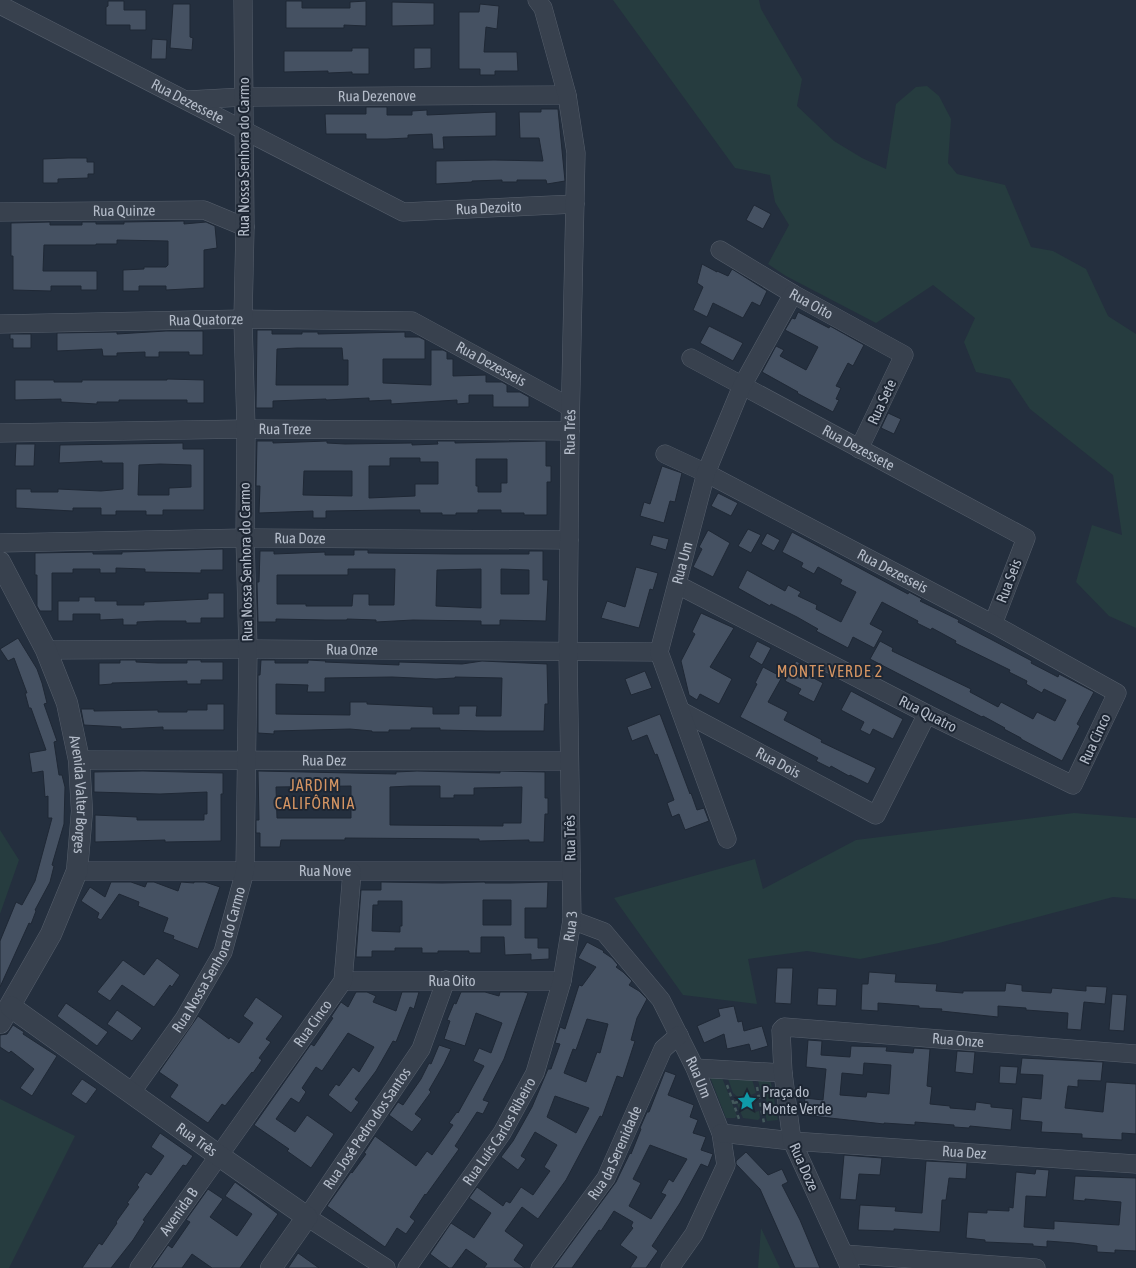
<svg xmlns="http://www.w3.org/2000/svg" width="1136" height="1268" font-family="'Asap Condensed',sans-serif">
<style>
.green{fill:#263c3f}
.building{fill:#455162;stroke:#1f2835;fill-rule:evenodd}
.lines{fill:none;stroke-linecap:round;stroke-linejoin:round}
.minor-casing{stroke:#565f6c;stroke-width:19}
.tertiary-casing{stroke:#565f6c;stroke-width:22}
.path{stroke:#44595c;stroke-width:2.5;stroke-dasharray:4 4;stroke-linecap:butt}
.minor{stroke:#38414e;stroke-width:18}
.tertiary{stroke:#38414e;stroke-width:21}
.labels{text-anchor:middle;stroke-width:4;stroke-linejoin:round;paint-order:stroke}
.street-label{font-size:15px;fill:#b4bcc9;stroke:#1d2633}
.poi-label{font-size:15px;fill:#b4bcc9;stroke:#1d2633;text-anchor:start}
.neighbourhood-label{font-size:16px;letter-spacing:1px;fill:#d59563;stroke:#1d2633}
</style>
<rect width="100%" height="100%" fill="#242f3e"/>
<path class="green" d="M613,0H759L761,9L802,79L797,106L834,141L862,158L886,169L896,104L916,87L927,86L939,96L951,119L948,163L957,174L1005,185L1031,247L1053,251L1086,269L1108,316L1136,334V628L1109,616L1076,582L1092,525L1122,535L1113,475L1030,409L1010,379L976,372L964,342L975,318L933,285L876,323L786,276L768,264L789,225L775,202L770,175L735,168Z
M1074,813L1136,818V899L1113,897L939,943L860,959L807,951L748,959L757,1004L683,995L614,898L755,859L763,889L856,840Z
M0,830L19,860L0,914Z
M721,1075L737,1116L735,1118H726L710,1077Z
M727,1076L752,1079L756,1093L740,1099L733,1093Z
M758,1080L770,1081L771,1083L778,1120L767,1121L764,1110H768L765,1093H761Z
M0,1099L75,1136L9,1268H0Z
M753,1100L755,1112L759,1111L760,1118L758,1120L743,1118L737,1104Z
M761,1228L780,1268H758Z"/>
<path class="building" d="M108,1H124V10H146V30H130V25H106V7L108,6Z
M286,1H302V8H350V2L366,1V26L344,25V28H286Z
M392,2L434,3V25L392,26Z
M173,4H190V37L193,38L192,50L170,48Z
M480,4L499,6L497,29L486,27L484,52H517L518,71H495V75H480V69H459V12H479Z
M152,39L167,40L166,59H151Z
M352,48H369V74H352V72L328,73V71L284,72V51H352Z
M414,48H431V68L414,69Z
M366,107H387V115H412V111L427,110V115L496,112V136L443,137L444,149H433L432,134L408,135V138L387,139H366V134H326L325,114H366Z
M541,109H558L565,181L547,184L546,180H517V182H502V180L472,181V182L436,184V161L494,160L543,161L539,138H520L519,112H541Z
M68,158H87V162H94V174H88V178L58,179V183H43V159Z
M754,205L771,214L763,229L746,220Z
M184,221V224L206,222L215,226L217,248L204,250V288L166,290V286H139V291H123V270L144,269V267H166L168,265V241L117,240V244H96V245H44L43,271H97V290H81V286H51V291L13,290V256H11V223L50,222V225H82V222H96V224H124V222Z
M702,264L717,272V271L728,276L732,269L767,291L760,306L752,302L743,318L713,303L707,317L693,310L703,287L697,283Z
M798,312L829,328L830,326L864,345L853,366L848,363L836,386L841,388L836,399L839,400L833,412L797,393L798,392L762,372L776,346L784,350L780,356L806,370L818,347L785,330L792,318L795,319Z
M709,326L743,343L733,361L700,343Z
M257,330H272V334H302V332H318V334L405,332V337H419L425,340V359H383V383L431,385V350H443L447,352V359H453V376L486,375V382H502L507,385V392H520L529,397V407H493V395H469V403L457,404V400L391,404V400L369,401V398L326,400V399L273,401V408H256ZM297,348H342L343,360H348V385H276L277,349Z
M166,331H203V355H189V352H159V357H145V352L117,353V356H103L102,349L57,351V333L117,332V334Z
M10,334H31V348H13V339H10Z
M167,379L204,380V403H187V400H119V402H97V404L61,402V399L15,400V380H54V382H82V380H167Z
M888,413L901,419L894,434L881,428Z
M257,441H273V443L327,441V443L345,444L412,443V445L438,444L437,441H455V443L546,441V466H551V482H547V515H524V513H501V510H478V513H456V515H442V513H420V510H390L326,511V518H313V511L259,513L260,486H256ZM390,458H420V462H438V484H415V496L369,498V466H390ZM476,459H507V483H501V492H478V486H476ZM304,471H352V496L303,495Z
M183,443V449H204V510H163V515H146V511H116V515H101V508H73V511L16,508V489H31V492H58V489L101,491L123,489V463H102V461L59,463L60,445ZM160,464L191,465V487L169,488V495H138L139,465Z
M16,444H35L34,466H15Z
M662,466L682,473L675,502L670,501L664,523L640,516L644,502L650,504Z
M718,493L738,503L731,516L711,506Z
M748,529L761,535L751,553L738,546Z
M708,530L730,543L713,577L693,567L702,549L699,547Z
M792,532L908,594L909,592L922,599L920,601L959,620L958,622L1032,661L1031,663L1058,677L1059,674L1094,692L1077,724L1080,726L1062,761L1021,739V738L1004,729L1005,728L983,716L982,717L870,659L880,641L893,648L892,651L971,689L970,692L998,707L1001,702L1033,719L1037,712L1055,721L1066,700L1044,689L1042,693L1026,684L1027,681L1009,672L1010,670L955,643L956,641L932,628L931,630L917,623L918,621L882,602L870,624L883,631L874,648L853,637L848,648L816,631L818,629L797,617L771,604L770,606L738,588L747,570L785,591L788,585L801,592L798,596L817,605L816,609L841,622L856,592L840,584L842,580L818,567L814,574L801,567L803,563L782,552Z
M767,533L780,540L774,551L761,544Z
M653,535L669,539L666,550L650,545Z
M223,549V570H201V573L145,572V569L116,568V573H100V569H73V573H52V611H40L37,606V575H35V553L93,552V554H122V552Z
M354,550H368V553L455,554H529V551H543V580H548L546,621L500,620V625H481V621L413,620L376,622V620L347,619V620H326L276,619V622H258L257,582H259L260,551H274V554L325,552V555H354ZM348,569H395L394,605H369V594H353L352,606H306V604H277V575H348ZM481,569V608L436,606L437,570ZM501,569L529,570V594H501Z
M636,567L658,573L653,590L650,589L639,628L601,618L607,601L625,607Z
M208,593H224V618H201V623H186V621H157L137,622V625H123V619L100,620V614H73V621H58V601H79V597H95V601H117V605H144V602L208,599Z
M701,613L734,628L710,667L732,679L719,704L700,694L697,700L689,695L681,661L695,634L692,632Z
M18,638L37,669L42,683L47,703L44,704L57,741L54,742L59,775H62L65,787L64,824L52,865L54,866L50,882L35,910L36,911L31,924L29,923L0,987V941L16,902L22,905L35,881L52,818H48V796L45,797L43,771L32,773L29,753L46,750L31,708H29L25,693H27L14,658L8,661L0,649Z
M757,641L771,648L762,665L749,657Z
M120,660H136V662L158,663H187V660H201V662H223V680H201V684H187V681L112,683V684L99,685V663H120Z
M261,660H275V663H308V660L326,661L325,662L399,665V662L462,664L482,661L547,664L548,704H545L544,731H486L440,730V728H411V730H389V732H372V731L350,729L274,731V734L258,733V675H260ZM392,677L436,679L455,678V677L502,678L501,716H476L477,706H459V714H433V707L367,704V702H350V715L276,714V684L308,685L307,692H325V678Z
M796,661L808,667L804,673L823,683L814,702L798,694L801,689L785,681Z
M763,667L782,677L768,702L788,712L784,720L822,740L821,742L876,768L868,784L850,775L849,776L831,766L830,768L816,761L818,758L740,717L757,684L755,683Z
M645,671L652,688L631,695L625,679Z
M851,691L903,719L893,739L873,729L870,735L860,730L864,722L841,710Z
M207,704H224V730H163V727L121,729V727L84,725L81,709H94V711L158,710V712H187V710H207Z
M660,714L690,794L691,793L697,810L704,808L709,821L685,830L679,814L672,817L667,803L674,800L657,754L655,755L647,735L632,741L627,727Z
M143,771L223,773V794H221V841L165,842V840L95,842V815L137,817V820H204V814H207V792L160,794L94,792V772Z
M258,771L396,774V772L417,771L500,773V771L545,772V798H548V814H545L544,842H529V840L479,841V839L345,838V840H281L280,847H260V833H256V820H259ZM351,786V818H277L276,787ZM410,786H440V798H454V795H474V788L522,787L521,823H503V826L390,825V787Z
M111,882H131L145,887L147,882H154L178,891L181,882L194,883V882H205L220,887L198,949L173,939L174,936L163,932L168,918L138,906L139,902L119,894L101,920L97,918L99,913L81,901L90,887L105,897Z
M381,882L442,883L485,882V883H511L548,882L547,908H525V938H538V948H549V959L531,960V954L505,955L504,937H481V953H469V951H438V953H422V948H395V951H372V957H356L361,890H381ZM483,900H511V925H483ZM378,901H402V926H400V932L372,931L373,905H378Z
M587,942L604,951L603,952L612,958L618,965L616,967L623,972L632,981L629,985L639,991L647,999L637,1018L631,1040L635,1041L623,1078L617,1076L602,1117L600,1116L566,1180L538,1219L522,1207L505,1231L524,1245L514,1260L525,1268H484L487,1264L486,1263L466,1249L452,1268H449L430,1254L451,1223L474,1238L491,1213L469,1198L477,1187L503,1206L506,1201L510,1203L521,1187L533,1195L550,1171L544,1167L557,1145L535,1132L521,1156L526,1159L518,1170L501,1157L513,1141L532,1107L548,1069H551L560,1044L555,1043L560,1027L565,1029L579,985L582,986L596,967L578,958ZM587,1019L608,1024L600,1053L597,1052L586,1082L564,1073L573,1049L576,1050ZM555,1096L589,1108L576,1133L547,1117Z
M157,958L180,975L172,987L170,985L154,1007L122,985L110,1001L97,992L123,960L144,975Z
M777,968H793L791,1004L775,1003Z
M869,972L896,974L895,982L937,984L936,991L963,993V991H1005L1006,983L1022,985V991L1051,993L1052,988L1086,991V986L1107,987L1105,1004L1084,1002L1081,1030L1067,1029L1068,1013L1026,1010V1008L998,1006V1017L941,1011L942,1009L919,1008V1006L878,1003V1011L861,1010L862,984H868Z
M818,988L837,989L836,1006L817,1005Z
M356,992H367L376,996L373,1002L396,1011L402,992H419L414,1009L410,1007L396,1042L393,1041L376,1071L355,1099L359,1102L351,1113L328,1095L336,1084L339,1086L353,1067L359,1072L374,1047L348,1033L322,1071L316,1067L302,1088L306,1092L299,1103L291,1098L276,1119L295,1132L307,1115L334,1134L311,1168L287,1151L289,1149L254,1125L311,1044L314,1046L333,1018L331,1017L341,1002L348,1007Z
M461,992H485L499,996L500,992H524L528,993L504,1059L483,1100L489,1102L483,1114L477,1112L455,1146L459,1149L426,1195L425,1194L410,1217L415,1221L406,1234L397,1228L385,1247L327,1206L351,1172L352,1173L366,1154L364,1153L375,1136L416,1166L427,1151L432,1155L453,1125L449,1123L457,1112L458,1113L484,1066L473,1061L479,1048L491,1053L502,1023L476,1013L465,1046L444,1039L450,1021L447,1020L454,1003L456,1004Z
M1112,994L1127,995L1124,1031L1109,1030Z
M256,997L283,1016L266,1039L271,1042L259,1058L262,1060L253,1073L252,1072L225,1106L222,1104L208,1123L170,1097L178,1085L159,1072L198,1016L229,1039L230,1037L239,1043L253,1023L243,1016Z
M66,1003L108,1032L97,1046L57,1016Z
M734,1006L738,1022L742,1021L744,1031L762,1026L768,1046L751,1051L749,1044L727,1049L724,1034L704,1043L697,1026L720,1016L718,1009Z
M117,1010L142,1028L132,1041L107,1024Z
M13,1025L24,1032L23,1034L57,1056L32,1096L20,1088L34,1069L11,1051L9,1053L0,1047V1035L7,1034Z
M808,1040L822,1041L821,1055L850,1057L851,1046L887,1047L886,1051L913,1053L914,1048L930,1049L927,1086L932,1087L930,1104L950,1106V1108L975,1110L976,1102L991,1104V1107L1013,1109L1011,1130L970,1126L969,1128L954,1127V1125L915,1122V1125L884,1123V1124L803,1115L805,1098L823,1100L826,1069L806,1067ZM864,1063L891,1065L889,1094L867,1092L866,1097L840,1095L842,1073L863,1075Z
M439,1045L451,1049L444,1064L429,1090L431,1092L415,1114L422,1119L412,1132L389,1115L398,1102L403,1105L421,1079L429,1063L431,1064Z
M957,1051L975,1052L973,1074L955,1072Z
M1022,1058L1103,1062L1101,1081L1078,1080V1087L1068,1086L1065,1108L1103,1112L1106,1082L1136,1084V1134L1122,1133V1140L1082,1138V1134L1041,1132L1042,1122L1020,1120L1022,1097L1041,1099L1043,1075L1020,1074Z
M1000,1066L1018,1067L1016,1084L999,1083Z
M665,1071L676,1075L668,1095L694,1105L690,1117L698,1120L693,1133L706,1137L701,1150L713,1154L708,1167L701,1164L680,1203L652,1246L658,1251L646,1268H630L637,1257L620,1245L633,1228L631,1226L633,1222L614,1211L601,1231L599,1230L572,1268H553L616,1182L630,1153L631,1154L641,1129L640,1128L647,1112H649ZM650,1145L687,1159L673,1182L669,1179L661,1193L666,1195L651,1219L629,1206L641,1183L633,1179Z
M82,1079L97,1089L86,1104L71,1094Z
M160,1133L193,1156L186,1166L183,1165L143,1220L145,1221L133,1240L111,1268H82L99,1243L102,1245L117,1223L116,1222L129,1204L127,1203L139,1187L137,1185L146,1172L151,1175L164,1156L151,1147Z
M746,1152L768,1175L782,1169L788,1182L782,1185L800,1220L820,1268H795L760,1189L736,1164V1161Z
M844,1155L882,1158L880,1175L859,1174L856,1200L840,1199Z
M926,1161L967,1163L966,1179L949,1178L946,1200H942L940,1232L894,1229V1231L858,1230L860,1205L896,1207L895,1211L922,1213Z
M1036,1169L1049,1170L1046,1197L1026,1196L1024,1227L1054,1229V1221L1119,1225L1121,1202L1085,1199V1201L1073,1200L1075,1176L1136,1178V1251L1115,1250V1253L1097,1252V1246L1074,1243L1047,1241V1247L1033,1246V1244L985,1242V1240L966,1238L968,1212L987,1213V1210L1009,1211V1207L1013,1208L1016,1172L1035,1174Z
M235,1182L278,1214L240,1268H212L192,1254L182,1268H152L168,1245L172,1248L190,1222L186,1220L208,1189L223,1199L210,1217L237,1236L252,1214L225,1196Z
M298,1253L319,1268H288Z"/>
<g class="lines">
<defs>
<g id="minor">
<path id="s1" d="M0,3L4,7L403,212L575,204"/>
<path id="s2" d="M188,100L243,97L567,95"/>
<path id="s3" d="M0,212L204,210L245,227"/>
<path id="s4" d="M720,250L793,294L904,355L859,449"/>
<path id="s5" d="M0,324L243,319L412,321L570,407"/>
<path id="s6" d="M691,358L1026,538L993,624"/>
<path id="s7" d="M0,433L246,429L570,431"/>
<path id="s8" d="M665,454L706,473L993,624L1117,693L1073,785L927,714L678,585"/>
<path id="s9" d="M0,543L245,538L569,540"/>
<path id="s10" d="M46,650L248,649L659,652"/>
<path id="s11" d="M681,711L876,815L927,714"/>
<path id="s12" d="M79,760L569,761"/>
<path id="s13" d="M727,839L659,652L706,473L742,386L793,294"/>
<path id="s14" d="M77,871H571"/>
<path id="s15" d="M572,920L604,932L661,1000L695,1068L721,1133L726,1165L694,1234L670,1268"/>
<path id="s16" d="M343,981H562"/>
<path d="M695,1068L783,1073"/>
<path id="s17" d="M131,1093L184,1019L223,952L245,871L248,649L245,538L246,429L243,319L245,227L243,0"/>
<path id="s18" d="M721,1133L792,1141L1136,1164"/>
<path d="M844,1254L1036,1268"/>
<path id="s19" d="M139,1268L343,981L352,872"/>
<path id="s20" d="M386,1268L307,1217L421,1049L446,980"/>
<path id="s21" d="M407,1268L502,1133L535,1073L562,981L572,920L568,652L570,431L576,153L567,95L543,8L537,0"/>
<path id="s22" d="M540,1268L606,1178L663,1049L679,1035"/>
<path id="s23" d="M850,1268L792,1141L783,1073L781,1030L784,1027L1136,1054"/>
</g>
<g id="tertiary">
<path id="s24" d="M0,562L46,650L67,703L79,760L82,811L77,871L51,934L0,1023"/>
<path id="s25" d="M11,1007L218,1155L307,1217L271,1268"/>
</g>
</defs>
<use href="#minor" class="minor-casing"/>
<use href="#tertiary" class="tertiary-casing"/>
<path class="path" d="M727,1085L739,1119
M757,1087L764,1123
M734,1103L759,1096"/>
<use href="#minor" class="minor"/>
<use href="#tertiary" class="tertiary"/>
</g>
<defs>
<symbol id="sight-bare" viewBox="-9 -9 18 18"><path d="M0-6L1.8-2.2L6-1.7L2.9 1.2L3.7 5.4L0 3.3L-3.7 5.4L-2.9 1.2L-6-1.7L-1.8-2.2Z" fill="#0f9aa8" stroke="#1d2633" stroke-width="2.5" paint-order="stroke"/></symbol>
</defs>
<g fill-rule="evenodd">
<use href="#sight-bare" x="733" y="1087" width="28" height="28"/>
</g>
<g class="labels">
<g class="street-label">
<text dy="5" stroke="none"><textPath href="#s2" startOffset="189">Rua Dezenove</textPath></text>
<text dy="5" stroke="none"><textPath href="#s1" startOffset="212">Rua Dezessete</textPath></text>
<text transform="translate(244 157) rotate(-90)" y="5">Rua Nossa Senhora do Carmo</text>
<text dy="5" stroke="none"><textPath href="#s1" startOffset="540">Rua Dezoito</textPath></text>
<text dy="5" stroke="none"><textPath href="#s3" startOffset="124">Rua Quinze</textPath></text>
<text dy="5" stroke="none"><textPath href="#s4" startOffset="106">Rua Oito</textPath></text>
<text dy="5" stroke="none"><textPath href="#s5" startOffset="206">Rua Quatorze</textPath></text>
<text dy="5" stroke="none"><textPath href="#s5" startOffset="502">Rua Dezesseis</textPath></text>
<text transform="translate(882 402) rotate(-65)" y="5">Rua Sete</text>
<text dy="5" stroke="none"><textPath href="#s7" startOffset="285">Rua Treze</textPath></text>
<text dy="5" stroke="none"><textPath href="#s21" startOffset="879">Rua Três</textPath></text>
<text dy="5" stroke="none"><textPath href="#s6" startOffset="190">Rua Dezessete</textPath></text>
<text dy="5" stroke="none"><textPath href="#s9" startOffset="300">Rua Doze</textPath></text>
<text transform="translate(246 562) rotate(-91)" y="5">Rua Nossa Senhora do Carmo</text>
<text dy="5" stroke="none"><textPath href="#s13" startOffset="291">Rua Um</textPath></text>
<text dy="5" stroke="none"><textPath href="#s8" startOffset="256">Rua Dezesseis</textPath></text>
<text transform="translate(1009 581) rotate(-69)" y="5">Rua Seis</text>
<text dy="5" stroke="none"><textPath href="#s10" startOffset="306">Rua Onze</textPath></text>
<text transform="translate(928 714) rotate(27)" y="5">Rua Quatro</text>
<text transform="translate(1095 739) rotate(-65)" y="5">Rua Cinco</text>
<text dy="5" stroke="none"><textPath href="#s12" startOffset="245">Rua Dez</textPath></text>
<text dy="5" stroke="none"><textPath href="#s11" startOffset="110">Rua Dois</textPath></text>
<text dy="5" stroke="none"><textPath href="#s24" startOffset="249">Avenida Valter Borges</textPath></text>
<text transform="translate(570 838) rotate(-91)" y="5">Rua Três</text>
<text dy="5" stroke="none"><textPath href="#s14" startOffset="248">Rua Nove</textPath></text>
<text dy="5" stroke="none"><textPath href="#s21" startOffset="385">Rua 3</textPath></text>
<text dy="5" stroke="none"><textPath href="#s17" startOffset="156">Rua Nossa Senhora do Carmo</textPath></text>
<text dy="5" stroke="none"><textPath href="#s16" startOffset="109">Rua Oito</textPath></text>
<text dy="5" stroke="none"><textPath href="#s19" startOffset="300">Rua Cinco</textPath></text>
<text dy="5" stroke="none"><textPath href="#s23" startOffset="430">Rua Onze</textPath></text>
<text dy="5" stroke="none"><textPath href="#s15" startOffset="209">Rua Um</textPath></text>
<text dy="5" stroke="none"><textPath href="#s20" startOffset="201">Rua José Pedro dos Santos</textPath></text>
<text dy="5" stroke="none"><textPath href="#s21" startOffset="165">Rua Luís Carlos Ribeiro</textPath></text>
<text dy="5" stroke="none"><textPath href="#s25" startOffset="228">Rua Três</textPath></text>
<text dy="5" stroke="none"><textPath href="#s22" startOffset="138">Rua da Serenidade</textPath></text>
<text dy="5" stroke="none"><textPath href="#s18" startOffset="244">Rua Dez</textPath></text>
<text transform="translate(804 1167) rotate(66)" y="5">Rua Doze</text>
<text dy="5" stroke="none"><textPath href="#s19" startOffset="69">Avenida B</textPath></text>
</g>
<g class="poi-label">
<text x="762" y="1097">Praça do<tspan x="762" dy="17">Monte Verde</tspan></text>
</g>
<g class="neighbourhood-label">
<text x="830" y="677">MONTE VERDE 2</text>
<text x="315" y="791">JARDIM<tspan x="315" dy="18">CALIFÔRNIA</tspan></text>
</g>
</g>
</svg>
